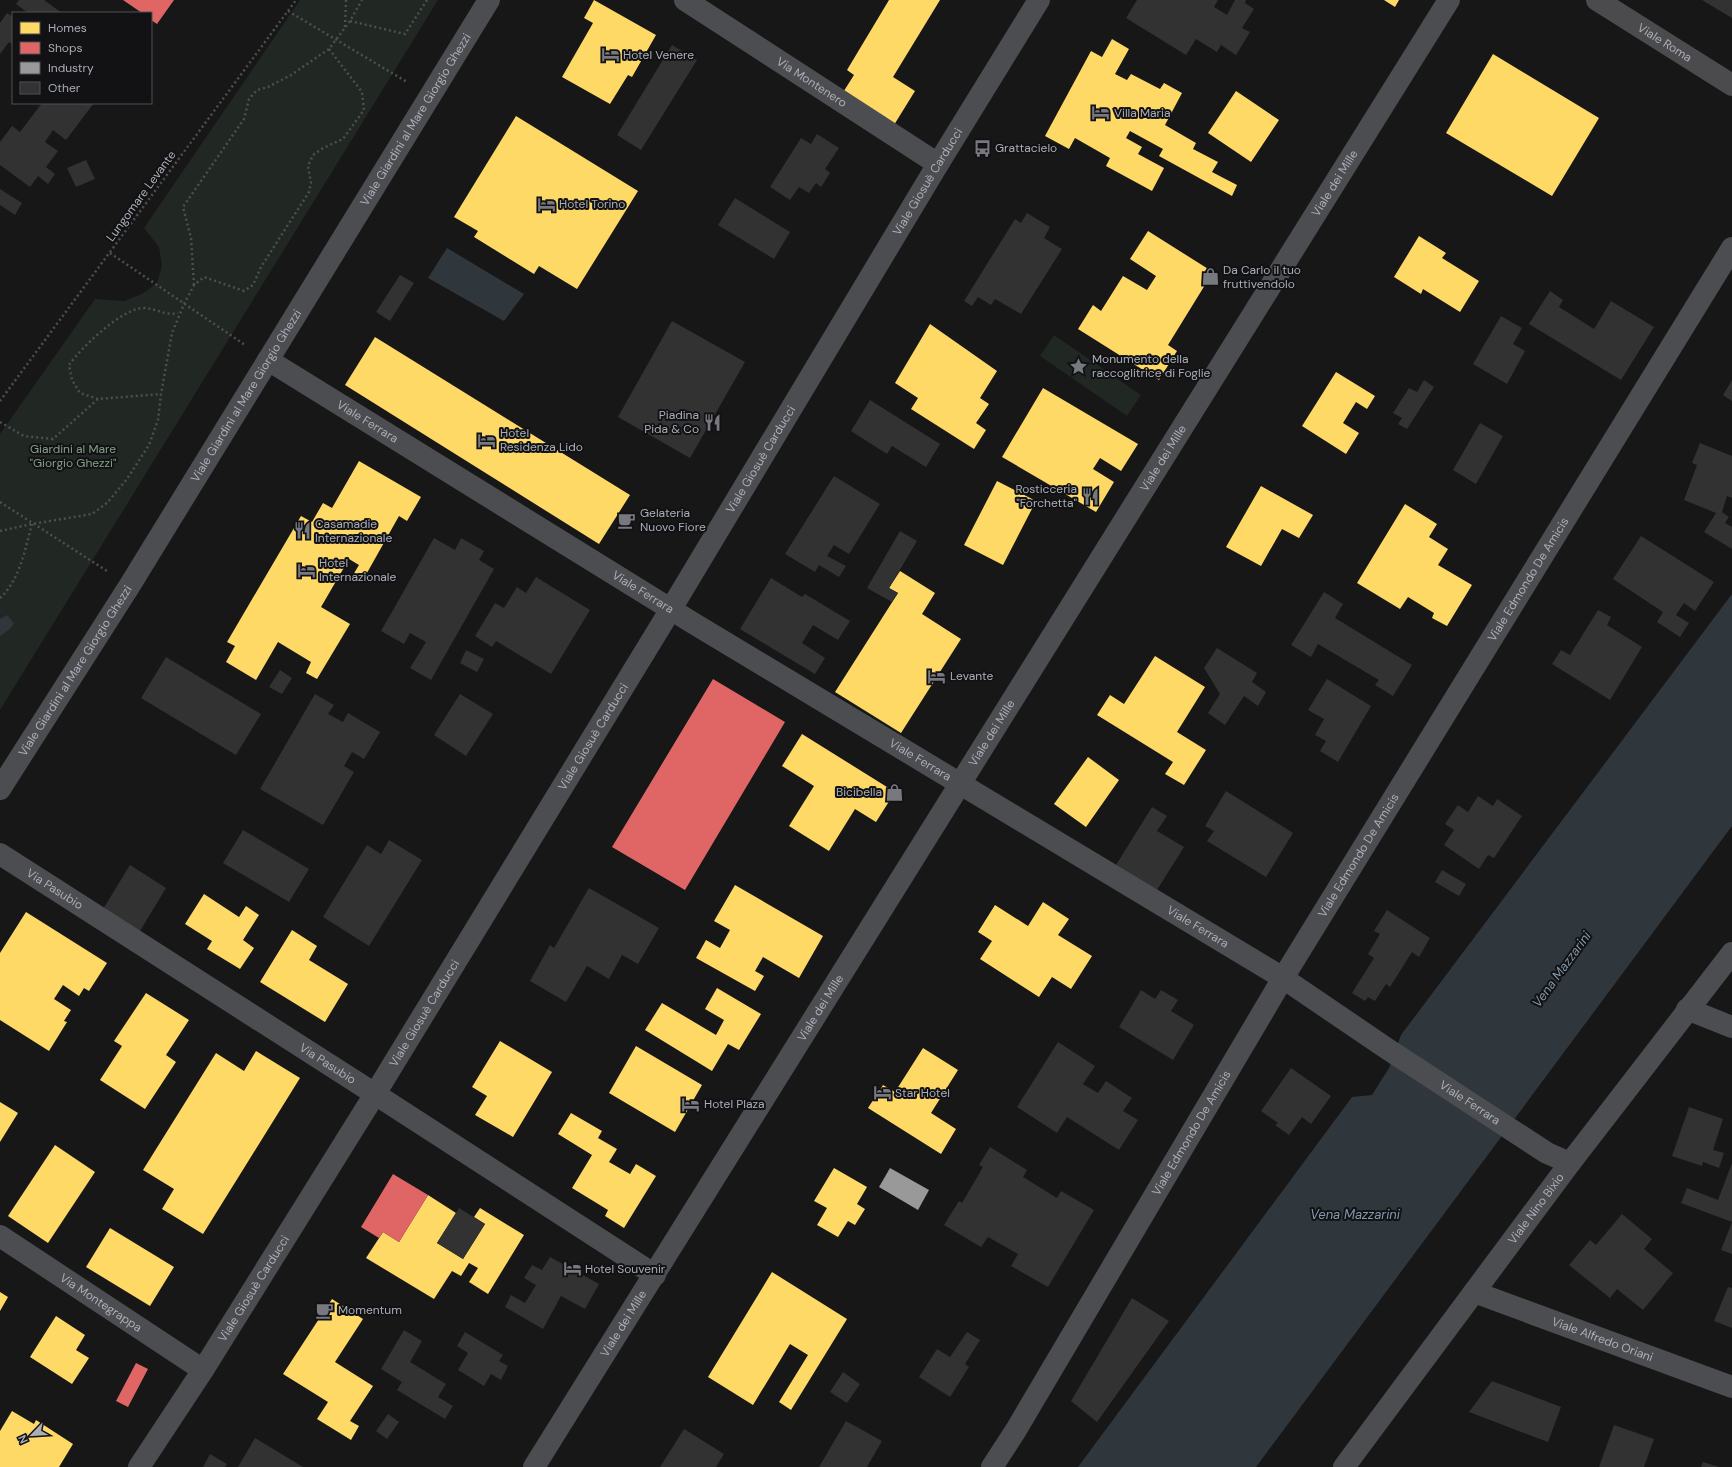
<svg xmlns="http://www.w3.org/2000/svg" width="1732" height="1467" font-family="'DM Sans',sans-serif">
<style>
.green{fill:#212722}
.water{fill:#2f363c}
.homes{fill:#ffd966}
.shops{fill:#e06666}
.industry{fill:#999}
.building{fill:#323233}
.lines{fill:none;stroke-linecap:round;stroke-linejoin:round}
.path{stroke:#4d4f51;stroke-width:2.5;stroke-dasharray:2 3;stroke-linecap:butt}
.street{stroke:#4c4d50;stroke-width:22}
.secondary{stroke:#4b4b4e;stroke-width:22}
.labels{text-anchor:middle;stroke-width:4;stroke-linejoin:round;paint-order:stroke}
.street-label{font-size:12px;fill:#aaaeb7;stroke:#121214}
.poi-label{font-size:12px;fill:#aaaeb7;stroke:#121214;text-anchor:start}
.park-label{font-size:12px;fill:#83a086;stroke:#121214}
.water-label{font-size:13px;font-style:italic;fill:#8599ae;stroke:#121214}
</style>
<rect width="100%" height="100%" fill="#171718"/>
<path class="green" d="M300,0H438L0,710V434L95,299L124,301L142,294L157,283L162,266L159,247L144,228Z
M1054,335L1141,395L1127,416L1040,356Z"/>
<path class="water" d="M447,248L524,294L504,321L428,278Z
M1732,594V826L1256,1467H1078L1352,1097L1372,1095L1389,1068L1401,1035Z
M7,615L14,623L10,629L0,636V619Z"/>
<path class="homes" d="M594,0L656,35L632,77L628,75L610,104L562,77L593,23L584,18Z
M889,0H940L893,77L915,91L894,125L842,94L854,75L847,70Z
M1384,0H1399L1395,7Z
M1112,39L1129,49L1115,74L1127,80L1131,74L1160,89L1164,83L1182,93L1165,125L1196,143L1193,149L1218,162L1212,172L1237,185L1232,196L1159,156L1163,149L1130,131L1126,138L1142,147L1138,154L1164,168L1152,191L1106,166L1110,158L1075,138L1069,149L1045,136L1091,51L1102,57Z
M1493,54L1599,118L1552,196L1446,133Z
M1236,91L1279,120L1251,162L1208,133Z
M516,116L638,191L577,289L539,266L534,274L474,237L478,231L454,217Z
M1148,231L1213,272L1168,345L1177,351L1159,380L1078,329L1093,305L1101,311L1123,276L1147,290L1156,276L1130,259Z
M1419,236L1446,253L1442,258L1479,281L1460,312L1423,289L1421,294L1394,277Z
M930,324L997,371L980,398L989,404L976,423L986,430L974,449L911,409L918,398L895,383Z
M375,337L630,495L599,544L345,385Z
M1336,372L1375,396L1367,409L1356,402L1343,423L1359,433L1346,454L1302,426Z
M1043,388L1138,444L1121,471L1100,458L1093,469L1114,482L1096,512L1002,457Z
M359,461L421,497L407,521L399,516L363,580L353,575L359,565L349,559L321,607L350,624L317,679L306,673L311,662L278,642L256,680L226,662L235,646L227,642L301,516L312,522L323,503L332,508Z
M997,481L1036,501L1003,565L964,545Z
M1261,486L1313,515L1299,538L1282,529L1261,566L1226,547Z
M1405,504L1437,524L1429,537L1448,549L1438,565L1472,585L1447,626L1432,618L1434,613L1408,597L1400,609L1357,583Z
M900,571L935,593L922,614L961,639L901,733L835,692L898,593L889,588Z
M1155,656L1205,687L1177,732L1206,750L1184,785L1165,774L1173,762L1097,715L1110,695L1124,704Z
M802,734L895,792L876,822L855,809L829,851L789,826L814,786L782,766Z
M1088,757L1119,780L1086,827L1054,804Z
M735,885L823,936L799,978L763,957L755,971L764,976L755,991L696,958L706,940L720,948L730,930L714,921Z
M204,894L239,917L246,906L259,915L243,940L254,948L240,969L207,949L212,941L185,924Z
M1043,902L1069,919L1058,935L1092,956L1071,989L1052,977L1039,997L980,959L992,941L978,932L995,905L1028,926Z
M26,912L107,963L89,991L84,988L79,996L63,985L54,999L71,1010L64,1021L67,1022L49,1051L0,1020V953Z
M292,930L317,946L309,960L348,984L325,1022L260,982Z
M717,988L761,1014L739,1050L728,1044L712,1071L645,1030L662,1003L716,1035L724,1020L705,1009Z
M146,993L189,1020L166,1055L176,1062L145,1109L100,1080L122,1046L114,1041Z
M500,1041L552,1072L513,1137L475,1115L487,1096L472,1087Z
M636,1046L702,1085L675,1132L609,1093Z
M923,1048L958,1070L931,1113L956,1129L941,1154L868,1108L883,1085L895,1092Z
M256,1051L300,1078L203,1234L162,1209L174,1189L143,1170L216,1053L244,1071Z
M0,1102L18,1113L0,1142Z
M571,1113L602,1131L598,1138L617,1149L609,1162L630,1174L636,1164L656,1176L624,1228L605,1216L608,1210L572,1188L592,1155L558,1134Z
M55,1145L95,1172L48,1243L8,1216Z
M834,1168L867,1187L857,1204L865,1209L855,1225L848,1221L838,1237L817,1225L827,1208L814,1201Z
M428,1195L456,1213L437,1243L463,1259L485,1224L474,1217L480,1208L524,1235L488,1294L469,1282L478,1268L469,1263L461,1276L452,1271L434,1299L366,1258L383,1232L399,1242Z
M110,1228L174,1267L150,1306L86,1267Z
M772,1272L847,1319L791,1410L779,1402L808,1355L790,1344L753,1405L708,1377Z
M0,1292L8,1297L0,1311Z
M332,1299L363,1319L335,1362L373,1386L350,1421L359,1426L351,1440L317,1419L328,1402L283,1374Z
M56,1316L85,1335L76,1350L89,1358L72,1384L30,1357Z
M12,1411L34,1424L36,1420L73,1444L59,1467H0V1431Z"/>
<path class="shops" d="M123,0H174L157,24L151,20V13H142Z
M713,679L785,722L685,890L612,847Z
M393,1174L428,1195L399,1242L383,1232L379,1238L361,1227Z
M136,1363L148,1369L128,1407L116,1401Z"/>
<path class="industry" d="M890,1168L929,1190L918,1210L879,1187Z"/>
<path class="building" d="M19,0H44L62,13H28L16,4Z
M1137,0H1218L1214,7L1227,15L1235,0H1246L1245,3L1254,9L1242,28L1250,32L1236,55L1221,45L1217,52L1196,39L1186,55L1126,18Z
M1702,0H1732V18Z
M7,13L13,17V45L9,42L0,54V23Z
M672,45L697,60L641,150L617,135Z
M42,103H94L66,140L53,130L45,142L58,151L46,167L55,174L48,184L38,176L30,187L0,165V142L12,126L20,132Z
M817,134L839,148L825,169L830,173L821,187L816,183L809,193L799,187L790,200L770,187L801,138L811,144Z
M86,160L95,179L76,187L67,168Z
M0,189L22,203L15,215L0,205Z
M735,198L790,232L774,259L718,225Z
M1027,213L1050,227L1044,238L1062,249L1021,314L995,299L991,305L978,297L972,306L964,301L1015,219L1021,223Z
M400,275L414,283L390,321L376,312Z
M1550,291L1563,300L1559,307L1594,329L1611,301L1654,327L1621,380L1529,324Z
M1501,316L1522,328L1513,344L1525,351L1507,384L1473,364Z
M672,321L745,362L690,458L618,417Z
M1424,380L1434,387L1407,429L1398,424L1402,418L1393,413L1409,388L1417,392Z
M1732,380V401L1723,395Z
M870,400L940,444L926,467L892,446L887,454L851,431Z
M1480,423L1503,436L1476,484L1453,470Z
M1700,443L1732,456V498L1727,496L1722,512L1729,517L1725,523L1732,527V549L1704,532L1716,513L1684,500L1697,465L1692,463Z
M834,476L880,504L849,554L834,545L827,556L846,566L839,577L819,565L815,572L785,554Z
M900,531L917,541L889,588L898,593L892,602L867,588Z
M1641,536L1714,582L1695,611L1684,603L1676,615L1689,623L1680,637L1657,622L1663,612L1613,579Z
M434,538L455,550L461,538L484,551L479,560L494,569L431,680L410,668L426,642L410,633L404,644L381,631Z
M536,577L590,610L551,674L496,641L492,647L475,636L495,603L504,608L517,587L526,593Z
M771,578L802,597L805,594L850,621L838,640L813,625L802,643L825,658L815,674L740,629Z
M1324,592L1343,604L1335,618L1412,665L1393,696L1375,685L1379,680L1318,644L1311,657L1291,645Z
M1598,610L1611,617L1607,625L1642,647L1610,700L1552,664L1561,650L1570,655Z
M1217,648L1257,673L1252,682L1266,692L1258,706L1244,696L1225,725L1208,713L1220,694L1204,668Z
M466,650L484,659L477,672L460,663Z
M166,657L261,714L236,755L141,698Z
M280,670L292,678L282,694L269,687Z
M1327,679L1371,706L1338,762L1320,751L1326,741L1315,735L1324,719L1308,710Z
M315,694L334,705L328,714L343,722L348,713L380,732L364,759L352,752L344,766L354,772L323,825L260,789Z
M460,694L493,714L466,756L434,735Z
M1226,791L1293,833L1266,877L1207,841L1214,831L1205,826Z
M1478,796L1493,806L1497,799L1522,816L1494,858L1488,855L1479,869L1444,845L1454,830L1445,824L1458,805L1468,812Z
M1152,807L1167,816L1157,831L1184,847L1157,890L1116,865Z
M243,830L309,869L289,902L223,863Z
M389,840L422,860L369,946L323,917L367,845L381,854Z
M130,865L166,888L137,936L100,914Z
M1442,870L1466,884L1459,896L1435,882Z
M589,888L659,928L638,964L622,955L609,979L587,966L566,1002L530,981L550,945L554,948Z
M1387,910L1430,938L1419,957L1412,952L1390,987L1386,984L1375,1001L1368,997L1365,1001L1352,993L1374,958L1368,954L1380,934L1374,931Z
M1141,990L1155,999L1161,990L1178,1000L1171,1011L1194,1025L1173,1060L1119,1027Z
M1058,1042L1095,1066L1083,1084L1098,1093L1106,1081L1132,1098L1123,1111L1138,1120L1119,1150L1067,1117L1057,1133L1017,1107Z
M1291,1068L1331,1096L1311,1124L1302,1117L1289,1135L1275,1125L1278,1123L1261,1111Z
M1689,1107L1723,1119L1713,1150L1724,1153L1719,1168L1703,1162L1702,1166L1672,1156Z
M990,1147L1027,1170L1023,1177L1057,1198L1061,1191L1094,1210L1048,1287L1011,1266L1018,1254L988,1237L981,1247L944,1225L959,1201L962,1203L983,1167L979,1165Z
M1732,1163V1254L1721,1250L1732,1222L1681,1203L1687,1188L1718,1200Z
M459,1208L485,1224L463,1259L437,1243Z
M1622,1214L1652,1239L1644,1249L1673,1273L1643,1310L1617,1289L1610,1298L1569,1265L1590,1240L1596,1245Z
M550,1257L599,1284L585,1309L561,1296L543,1329L505,1307L511,1295L525,1303L536,1285L524,1278L532,1265L542,1270Z
M1728,1287L1732,1288V1328L1714,1321Z
M1132,1298L1169,1321L1097,1422L1071,1401Z
M404,1330L422,1341L410,1362L446,1384L438,1397L453,1406L445,1419L397,1390L402,1382L381,1369Z
M465,1332L503,1355L499,1361L508,1366L501,1380L491,1374L484,1386L458,1370L468,1353L457,1346Z
M967,1332L980,1340L965,1364L969,1367L950,1397L919,1377L937,1349L950,1357Z
M843,1372L860,1384L847,1403L830,1392Z
M1492,1381L1561,1407L1548,1442L1469,1412Z
M388,1414L399,1422L387,1439L376,1431Z
M846,1421L882,1441L867,1467H819Z
M1614,1425L1654,1439L1644,1467H1599Z
M684,1429L724,1454L716,1467H660Z
M255,1438L303,1467H238Z
M210,1454L227,1464L225,1467H203Z
M1703,1462L1719,1467H1701Z"/>
<g class="lines">
<path class="path" d="M288,11L407,82
M350,21L405,34L427,0
M345,27L346,0
M110,253L245,345
M194,285L191,238L183,207L244,119L249,99L257,90L268,87L291,75L329,49L350,21L362,0
M98,399L80,393L72,380L69,365C81,348 121,309 143,308C157,308 163,316 178,313
M0,401L296,0
M0,422L24,436L53,439L98,399L161,394
M0,502L107,571
M0,531L32,524L92,514L107,503L127,479L149,445L158,420L161,394L172,333L184,304L194,285L204,277L244,291L253,285L261,267L309,192L311,183L308,166L313,155L323,148L343,139L364,110L362,92L329,49
M0,598C20,580 25,549 32,524"/>
<g class="street">
<path id="s1" d="M685,0L938,164"/>
<path id="s2" d="M268,360L693,623L1283,978L1386,1048L1547,1153L1570,1163"/>
<path id="s3" d="M0,789L130,585L489,0"/>
<path id="s4" d="M0,854L375,1094L655,1275"/>
<path d="M1687,1009L1732,1027"/>
<path id="s5" d="M0,1236L203,1370"/>
<path id="s6" d="M1474,1292L1732,1387"/>
<path id="s7" d="M139,1467L203,1370L375,1094L671,609L938,164L1039,0"/>
<path id="s8" d="M534,1467L1449,0"/>
<path id="s9" d="M992,1467L1016,1430L1283,978L1732,248"/>
<path id="s10" d="M1344,1467L1570,1163L1732,953"/>
</g>
<path class="secondary" id="s11" d="M1597,0L1732,85"/>
</g>
<defs>
<symbol id="hotel-bare" viewBox="-9 -9 18 18"><path d="M-6-4.5h1.5V1H6V5H4.5V3h-9V5H-6ZM-4 0a1.8 1.8 0 1 1 3.6 0ZM.5 0V-2.5h3Q6-2.5 6 0Z" fill="#77797f" stroke="#121214" stroke-width="2.5" paint-order="stroke"/></symbol>
<symbol id="bus-bare" viewBox="-9 -9 18 18"><path d="M-5-6H5V4H4V6H2V4H-2V6H-4V4H-5ZM-3.5-4V0h7V-4ZM-3.5 1.2v1.5H-2V1.2ZM2 1.2v1.5H3.5V1.2Z" fill="#77797f" stroke="#121214" stroke-width="2.5" paint-order="stroke"/></symbol>
<symbol id="shop-bare" viewBox="-9 -9 18 18"><path d="M-5-2.5h2.3a2.7 3.5 0 0 1 5.4 0H5L5.5 6h-11ZM-1.5-2.5h3a1.5 2.3 0 0 0-3 0Z" fill="#77797f" stroke="#121214" stroke-width="2.5" paint-order="stroke"/></symbol>
<symbol id="sight-bare" viewBox="-9 -9 18 18"><path d="M0-6L1.8-2.2L6-1.7L2.9 1.2L3.7 5.4L0 3.3L-3.7 5.4L-2.9 1.2L-6-1.7L-1.8-2.2Z" fill="#77797f" stroke="#121214" stroke-width="2.5" paint-order="stroke"/></symbol>
<symbol id="restaurant-bare" viewBox="-9 -9 18 18"><path d="M-5-6h1v4h1v-4h1v4h1v-4h1v5L-1.5 .5V6h-2V.5L-5-1ZM5-6V6H3V1.5H1.5Q1.5-4 5-6Z" fill="#77797f" stroke="#121214" stroke-width="2.5" paint-order="stroke"/></symbol>
<symbol id="cafe-bare" viewBox="-9 -9 18 18"><path d="M-5.5-4.5H6V0H3Q3 3.5 0 3.5H-2.5Q-5.5 3.5-5.5 0ZM3-3.2v2h1.7v-2ZM-6 4.5H4V6H-6Z" fill="#77797f" stroke="#121214" stroke-width="2.5" paint-order="stroke"/></symbol>
</defs>
<g fill-rule="evenodd">
<use href="#hotel-bare" x="598" y="42" width="25" height="25"/>
<use href="#hotel-bare" x="1088" y="100" width="25" height="25"/>
<use href="#bus-bare" x="970" y="136" width="25" height="25"/>
<use href="#hotel-bare" x="534" y="192" width="25" height="25"/>
<use href="#shop-bare" x="1198" y="264" width="25" height="25"/>
<use href="#sight-bare" x="1066" y="354" width="25" height="25"/>
<use href="#restaurant-bare" x="700" y="410" width="25" height="25"/>
<use href="#hotel-bare" x="474" y="428" width="25" height="25"/>
<use href="#restaurant-bare" x="1078" y="484" width="25" height="25"/>
<use href="#cafe-bare" x="614" y="508" width="25" height="25"/>
<use href="#restaurant-bare" x="290" y="518" width="25" height="25"/>
<use href="#hotel-bare" x="294" y="558" width="25" height="25"/>
<use href="#hotel-bare" x="924" y="664" width="25" height="25"/>
<use href="#shop-bare" x="882" y="780" width="25" height="25"/>
<use href="#hotel-bare" x="870" y="1080" width="25" height="25"/>
<use href="#hotel-bare" x="678" y="1092" width="25" height="25"/>
<use href="#hotel-bare" x="560" y="1256" width="25" height="25"/>
<use href="#cafe-bare" x="312" y="1298" width="25" height="25"/>
</g>
<g class="labels">
<g class="street-label">
<text dy="4" stroke="none"><textPath href="#s11" startOffset="80">Viale Roma</textPath></text>
<text dy="4" stroke="none"><textPath href="#s1" startOffset="151">Via Montenero</textPath></text>
<text dy="4" stroke="none"><textPath href="#s3" startOffset="788">Viale Giardini al Mare Giorgio Ghezzi</textPath></text>
<text dy="4" stroke="none"><textPath href="#s7" startOffset="1508">Viale Giosuè Carducci</textPath></text>
<text dy="4" stroke="none"><textPath href="#s8" startOffset="1513">Viale dei Mille</textPath></text>
<text transform="translate(141 196) rotate(-54)" y="4">Lungomare Levante</text>
<text dy="4" stroke="none"><textPath href="#s3" startOffset="464">Viale Giardini al Mare Giorgio Ghezzi</textPath></text>
<text dy="4" stroke="none"><textPath href="#s2" startOffset="117">Viale Ferrara</textPath></text>
<text dy="4" stroke="none"><textPath href="#s8" startOffset="1189">Viale dei Mille</textPath></text>
<text dy="4" stroke="none"><textPath href="#s7" startOffset="1184">Viale Giosuè Carducci</textPath></text>
<text dy="4" stroke="none"><textPath href="#s9" startOffset="1037">Viale Edmondo De Amicis</textPath></text>
<text dy="4" stroke="none"><textPath href="#s2" startOffset="441">Viale Ferrara</textPath></text>
<text dy="4" stroke="none"><textPath href="#s3" startOffset="140">Viale Giardini al Mare Giorgio Ghezzi</textPath></text>
<text dy="4" stroke="none"><textPath href="#s8" startOffset="865">Viale dei Mille</textPath></text>
<text dy="4" stroke="none"><textPath href="#s7" startOffset="860">Viale Giosuè Carducci</textPath></text>
<text dy="4" stroke="none"><textPath href="#s2" startOffset="765">Viale Ferrara</textPath></text>
<text dy="4" stroke="none"><textPath href="#s9" startOffset="713">Viale Edmondo De Amicis</textPath></text>
<text dy="4" stroke="none"><textPath href="#s4" startOffset="65">Via Pasubio</textPath></text>
<text dy="4" stroke="none"><textPath href="#s2" startOffset="1089">Viale Ferrara</textPath></text>
<text dy="4" stroke="none"><textPath href="#s8" startOffset="541">Viale dei Mille</textPath></text>
<text dy="4" stroke="none"><textPath href="#s7" startOffset="536">Viale Giosuè Carducci</textPath></text>
<text dy="4" stroke="none"><textPath href="#s4" startOffset="389">Via Pasubio</textPath></text>
<text dy="4" stroke="none"><textPath href="#s2" startOffset="1413">Viale Ferrara</textPath></text>
<text dy="4" stroke="none"><textPath href="#s9" startOffset="389">Viale Edmondo De Amicis</textPath></text>
<text dy="4" stroke="none"><textPath href="#s10" startOffset="322">Viale Nino Bixio</textPath></text>
<text dy="4" stroke="none"><textPath href="#s7" startOffset="212">Viale Giosuè Carducci</textPath></text>
<text dy="4" stroke="none"><textPath href="#s5" startOffset="121">Via Montegrappa</textPath></text>
<text dy="4" stroke="none"><textPath href="#s8" startOffset="169">Viale dei Mille</textPath></text>
<text dy="4" stroke="none"><textPath href="#s6" startOffset="137">Viale Alfredo Oriani</textPath></text>
</g>
<g class="poi-label">
<text x="623" y="59">Hotel Venere</text>
<text x="1114" y="117">Villa Maria</text>
<text x="995" y="152">Grattacielo</text>
<text x="559" y="208">Hotel Torino</text>
<text x="1223" y="274">Da Carlo il tuo<tspan x="1223" dy="14">fruttivendolo</tspan></text>
<text x="1092" y="363">Monumento della<tspan x="1092" dy="14">raccoglitrice di Foglie</tspan></text>
<text x="699" y="419" text-anchor="end">Piadina<tspan x="699" dy="14">Pida &amp; Co</tspan></text>
<text x="500" y="437">Hotel<tspan x="500" dy="14">Residenza Lido</tspan></text>
<text x="1077" y="493" text-anchor="end">Rosticceria<tspan x="1077" dy="14">"Forchetta"</tspan></text>
<text x="640" y="517">Gelateria<tspan x="640" dy="14">Nuovo Fiore</tspan></text>
<text x="315" y="528">Casamadie<tspan x="315" dy="14">Internazionale</tspan></text>
<text x="319" y="567">Hotel<tspan x="319" dy="14">Internazionale</tspan></text>
<text x="950" y="680">Levante</text>
<text x="882" y="796" text-anchor="end">Bicibella</text>
<text x="895" y="1097">Star Hotel</text>
<text x="704" y="1108">Hotel Plaza</text>
<text x="585" y="1273">Hotel Souvenir</text>
<text x="338" y="1314">Momentum</text>
</g>
<g class="park-label">
<text x="73" y="453">Giardini al Mare<tspan x="73" dy="14">"Giorgio Ghezzi"</tspan></text>
</g>
<g class="water-label">
<text transform="translate(1561 969) rotate(-54)" y="5">Vena Mazzarini</text>
<text x="1355" y="1219">Vena Mazzarini</text>
</g>
</g>
<rect x="12" y="12" width="140" height="92" fill="#121214" stroke="#4f5055"/>
<rect x="20" y="22" width="20" height="12" fill="#ffd966" stroke="#4f5055"/>
<text x="48" y="32" font-size="12" fill="#aaaeb7">Homes</text>
<rect x="20" y="42" width="20" height="12" fill="#e06666" stroke="#4f5055"/>
<text x="48" y="52" font-size="12" fill="#aaaeb7">Shops</text>
<rect x="20" y="62" width="20" height="12" fill="#999999" stroke="#4f5055"/>
<text x="48" y="72" font-size="12" fill="#aaaeb7">Industry</text>
<rect x="20" y="82" width="20" height="12" fill="#323233" stroke="#4f5055"/>
<text x="48" y="92" font-size="12" fill="#aaaeb7">Other</text>
<g transform="translate(32 1435) rotate(245)" stroke="#121214" stroke-width="3" paint-order="stroke">
<path d="M0-3L7 15L0 10L-7 15Z" fill="#aaaeb7"/>
<text y="-6" font-size="11" font-weight="bold" text-anchor="middle" fill="#aaaeb7">N</text>
</g>
</svg>
